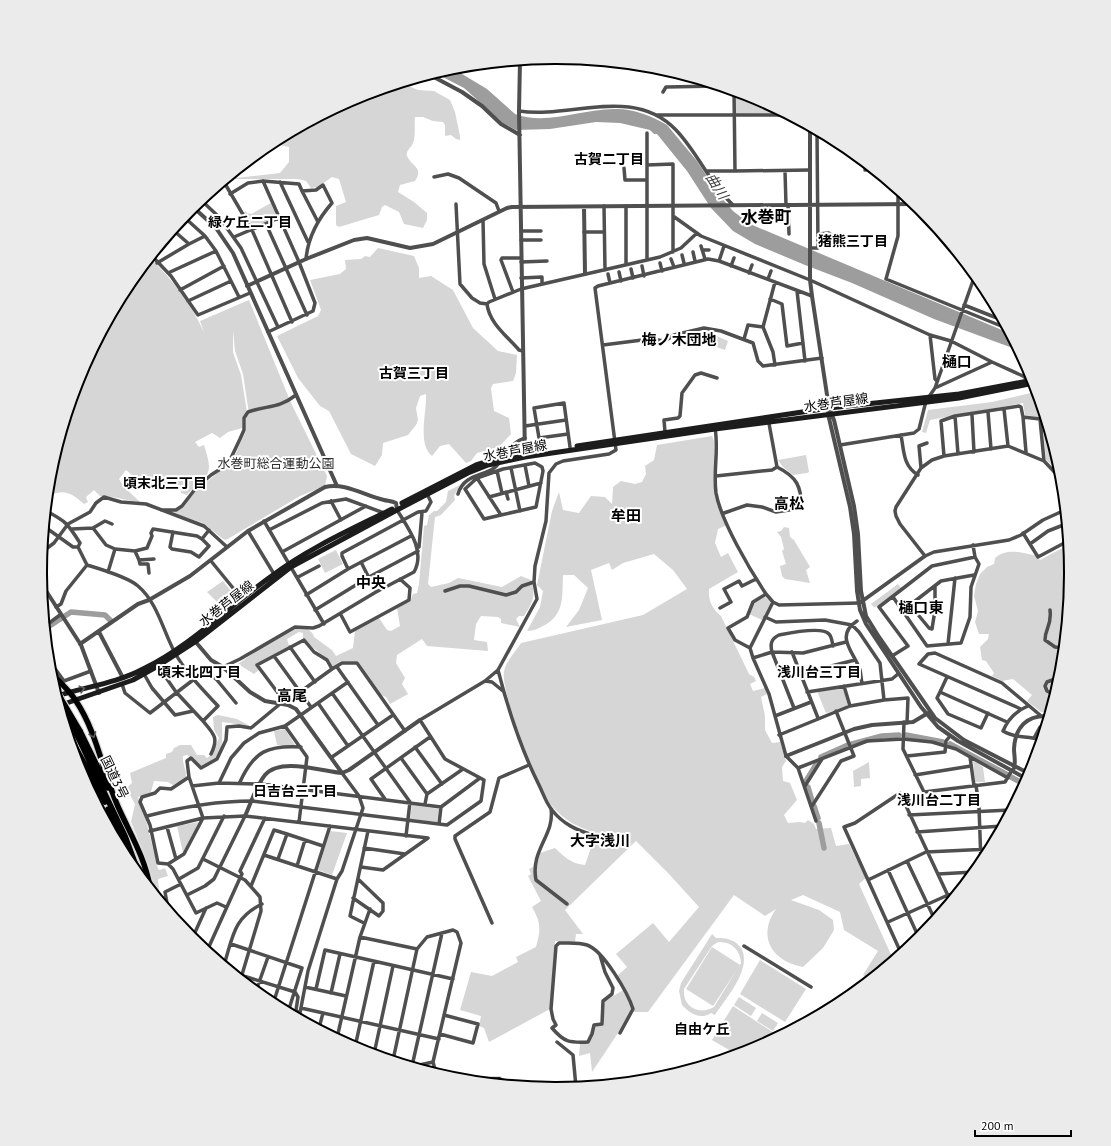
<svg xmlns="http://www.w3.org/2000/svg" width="1111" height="1146" font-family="'PT Sans','Noto Sans JP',sans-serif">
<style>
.green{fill:#d6d6d6;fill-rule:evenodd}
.water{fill:#9d9d9d}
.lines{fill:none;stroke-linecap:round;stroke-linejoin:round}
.river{stroke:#9d9d9d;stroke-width:5.5}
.trunk-casing{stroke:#dbdbdb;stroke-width:8}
.minor{stroke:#4f4f4f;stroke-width:3.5}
.tertiary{stroke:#4f4f4f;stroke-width:4}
.secondary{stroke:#1c1c1c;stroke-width:5}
.trunk{stroke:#000;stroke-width:5.5}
.trunk-bridge-casing{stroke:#dbdbdb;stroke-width:8;stroke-linecap:butt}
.trunk-bridge{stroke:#000;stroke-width:5.5}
.oneway{stroke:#606060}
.oneway2{stroke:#595959}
.labels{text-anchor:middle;stroke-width:4;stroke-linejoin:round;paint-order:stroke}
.street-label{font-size:13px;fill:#000;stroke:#fff}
.park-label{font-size:13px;fill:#2d2d2d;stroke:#fff}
.neighbourhood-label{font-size:14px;font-weight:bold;fill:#000;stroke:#fff}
.water-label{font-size:14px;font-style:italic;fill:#3e3e3e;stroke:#fff}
.quarter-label{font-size:15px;font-weight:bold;fill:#000;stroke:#fff}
.district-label{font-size:17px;font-weight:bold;fill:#000;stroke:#fff}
.rim{fill:none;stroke:#000;stroke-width:2}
</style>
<rect width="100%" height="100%" fill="#fff"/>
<path class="green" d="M404,84L418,90L434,91L450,100L455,112L460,136V140L456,139L451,135L445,136V125L443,122L433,121L423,117H415C414,125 416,135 413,143C412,147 405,151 407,156C412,167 424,167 415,181L400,185L398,192L414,202L427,213V220L423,228L404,224L399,212L385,205L382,207L379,215L339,227L336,225V206L346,202L339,179L332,177L318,187L311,188L306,181L298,179H226L280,173L289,162V147L274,144V142L358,97L384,89H392Z
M735,91L753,97L784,113L735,114Z
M271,203L277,217L254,228L251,227L243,213L246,211L247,213L251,214Z
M378,248L414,256L419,268V278L431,276L453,290L473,328L498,351L517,355L516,373L513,381L493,384L491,388L494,411L509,418L511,434L499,447L477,453L471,461L466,463L449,444L440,446L432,456C417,444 427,411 426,394L420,396L416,408L418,420L416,425L408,435L383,443L382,455L375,466L351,454L329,411L320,406L298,378L277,336L318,316L321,310L310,280L340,274L346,269L345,260L361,259L365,256L370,257Z
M150,258C172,279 191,304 204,332L200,321L249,300L291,403L327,476L325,486L300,496L226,540L223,539L203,523L167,511L183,506L198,489L232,461L246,431V418L249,414L243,374L235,351L233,330V352L241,375L247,412L242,418V428L228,432L220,438L212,433L195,442L199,447L204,445C215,479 207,472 187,495L181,493L180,485L154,483L151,488L140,482L126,470L119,479L124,487L140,502C128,501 111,495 100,496L94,490L86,497L88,502L84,504C74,495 65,488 51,495L48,493L50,472L79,376L127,286Z
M702,334L705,345L688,348L685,338Z
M712,334L728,341L725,350L708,344Z
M1035,392L1036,398L1039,399L1061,474L1046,460L1042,418L1025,415L1023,403L930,420L926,433L922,432L928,410L992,402Z
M712,436L714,441L715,492L727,525L718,529L715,543L721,557L728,553L738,572L709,589C708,600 712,609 721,616L749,674L754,677L756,681L750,684L753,691L765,688L767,694L761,697L765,716V730L772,743L780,742L786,761L782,767L783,781L790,783L797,800L784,815L788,823L800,822L805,823L808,820L814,824L816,829L831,828L836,846L849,844L866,878L859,884L893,959L869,979L863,975L878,951L844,930L840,912L803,895L791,900L819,910L833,920L834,930L823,948L803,967C771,961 757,936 776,909L765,916L734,895L648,1012H632L592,1072L590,1053L579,1056L580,1044L587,1040C591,1029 593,1025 604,1024L603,1002L625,989L617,976L627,967L616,954L653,923L669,942L699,907L669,874L636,841L565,910L583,934H576L575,942L555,941L550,1009L489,1042L484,1028L479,1026L481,1016L460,1010L471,972L492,976L518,962L516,957L536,947C541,929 541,923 532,907L541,901L528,876L531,874L529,869L537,865L540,853L555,848C564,857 572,864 585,865L595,836L593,832C577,827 564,820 552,806C539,790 500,691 504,672C505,662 516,651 521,643L643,615L687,589L673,570L654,554L623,563L612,570L609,563L591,570L602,620L566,627L579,610L588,588L574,575H563C562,595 565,614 545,625C539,628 534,631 527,631L540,607L543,591L537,585L552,511L559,492L563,510L579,513L591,496L605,497L612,504L613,487L621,481L635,484L642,482L646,474L645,466L654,460L657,445Z
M806,455L809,472L807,473L793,475L783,467L778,460Z
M460,485L454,496L455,500L441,515L435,517L428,584L431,587L449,583L458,578L502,587L521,576L531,580C536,595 533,603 524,616H519L516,619L520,627L501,623V619L498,617L481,616L476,624L474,640L487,642L488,651L427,646L422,639L397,655L396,663L405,678L402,684L408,694L390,704L386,697L381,695L358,661H341L333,667C325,655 313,649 303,639V633L299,632L287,639L289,646L256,664L259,670L254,674L238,664C253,654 278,634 294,629C302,626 312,629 314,637L332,650L336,656L353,648L355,631L379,618L387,630L391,631L400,626L397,608L410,601L413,594L417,593L419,584L424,526L427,525L429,515L434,511H437L446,502L448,491Z
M784,527L789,528L790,537L794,540L810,567L806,570L810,583L785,579L782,576L780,566L786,564L782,551L784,549L781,537L777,532L781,531Z
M1068,545L1071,573L1061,674L1052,703L1046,712H1041L1027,701L1032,695L1013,679L1002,681L992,676L994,673L986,661L982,660L980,647L988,639L989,634H979L975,622L978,611L974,596L976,584L980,574L987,567L994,564L995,558C1007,547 1023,553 1037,556L1040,560Z
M336,550L343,564L325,573L318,559Z
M223,581L239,601L226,611L207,592Z
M898,584L902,589L879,606L874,607L871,604Z
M765,597L771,602L762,620L749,614L754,602Z
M843,687L848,706L826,713L817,691Z
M218,715L237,719L250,726L222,722C222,734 224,750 215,759C212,763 205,764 201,766L194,759L187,755L183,756C182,764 187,770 186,778L173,785L168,782L154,781L151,792L138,797L146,820L158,869L160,870L165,868L168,876L158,879L159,891L156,895L153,891L152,878L141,846L131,822L135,804L130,795L123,791L132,783L130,773L166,758V754L172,752L174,748L180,745H191L197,755H204L207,758L212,754L219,738L214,730L213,717Z
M285,729L295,745H277L274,731Z
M973,760L983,767L985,782H975Z
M869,762L870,778L861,779V786L854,787L853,771Z
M412,805L439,809L437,822L410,819Z
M199,822L183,853L177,826Z
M330,831L347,833L332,875L318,870Z
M712,934L716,938C726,938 735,939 741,948C753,968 726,998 715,1015L711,1013C701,1020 690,1014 682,1005L679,991L681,983ZM718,942C732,941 740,950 741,963L714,1007C698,1016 682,1006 684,989L712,946Z
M712,947L740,965L713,1006L686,989Z
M760,960L806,989L785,1022L740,994Z
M739,997L756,1008L751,1016L734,1005Z
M733,1006L777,1035L776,1037L753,1049L736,1054L712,1040Z
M762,1013L778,1023L773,1031L757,1021Z"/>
<path class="water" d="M452,68L487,89L515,114C548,126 583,108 617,109C634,109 652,116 667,125L697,161L719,195L733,211L750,224L1009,333L1018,350L934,319L852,283L805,265L755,244L733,231L711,208L687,171L657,134H654L650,130L620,123L596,122L550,129L516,130L503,123L464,88L435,73Z"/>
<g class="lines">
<path class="river" d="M45,629L71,612L105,615L111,621
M906,735L943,742
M852,744L882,736L899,735
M950,744L1006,774
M821,757L848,745
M1011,777L1024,784
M806,781L817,763
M808,787L812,801
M814,806L818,818
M819,823L824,848"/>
<defs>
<path id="trunk" d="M50,671C57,680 71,692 76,701C98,734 103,775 120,811C132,837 145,859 150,887
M80,731L108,788
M76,733L125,836L135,863L136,870
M69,735L105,802
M108,809L131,865
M467,1080H499"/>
</defs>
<use href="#trunk" class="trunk-casing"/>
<path class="minor" d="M734,91L735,171L810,170
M663,92L666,87L718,86
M519,111C571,119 633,85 676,130C698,153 710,184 733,205
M656,115H787
M647,133V260
M647,165L673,164V252
M624,168L625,180H647
M865,170L872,169
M706,171H735
M785,171L786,205
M434,177L448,174L459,178L496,203L499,211
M263,181L299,262L315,303L313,311L268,332
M224,182L252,230L292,322
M280,182L308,242
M213,190L202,201L219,217L241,248L278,327
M898,190V236L886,279L1006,328
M302,191L318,222
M230,194L248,183L263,181L299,184L302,191L316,190L323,185L332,203C317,220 308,237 306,259
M456,204L460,284L472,298L480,303L487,304L489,302L521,289L660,257L681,248L697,233
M788,205L789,234
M604,206L605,270
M626,206V265
M673,216L701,236L810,280L930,335L951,341L992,362L1023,376L1029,381
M184,217L205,236L216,251L239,297
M483,220L484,264L495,299
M266,224L307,315
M173,230L189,244
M521,231H541
M584,232H604
M818,234L829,233L834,237L835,240
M234,237L279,218
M521,240H541
M701,246L705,259
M811,248H818L817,131
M702,250H709
M693,252L695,261
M682,255L684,263
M152,256L171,276L198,315L250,293
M671,259L674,267
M719,261L724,246
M521,262L547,261
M157,263L189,244L205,236
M660,263L662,271
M642,266L644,276
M731,266L734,258
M631,269L633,278
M619,272L621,281
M168,273L216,251
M749,273L752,265
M608,274L610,283
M521,278L542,277V284
M768,279L771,271
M180,290L224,266
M797,291L805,361
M513,292L501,260L502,258H521
M770,299L782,304L787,346L803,343
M188,301L231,281
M487,304C489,323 508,337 519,350L523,351
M964,305L997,318H1001
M930,335L935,379L937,381
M744,339L748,325L763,327
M603,345L650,339L665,341L674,335L704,328L721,331L753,343L758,361L763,366L822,358
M775,365L773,352L763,327L775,282
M935,388L992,362
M1004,409L1008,446
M988,412L991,449
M972,415L974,452
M1023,417L1026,452
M525,426L566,420
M715,428C719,450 713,471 716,493C721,521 750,570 766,594L773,602L779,605L859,603
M665,432L664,420L678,418L680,416L682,393L695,375L701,373L717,378
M568,434L539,438L534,408L564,403L570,447
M901,435C904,451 903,466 918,475
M840,445L914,433L919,429L926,401L935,388L975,275
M958,454L955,416L1019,406L1021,407L1023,417L1040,419L1044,461
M944,456L941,421L955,416
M504,457C506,449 518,440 525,438
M535,463L542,467L543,471L536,507L501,515L477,478L503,469Z
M525,465L529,486
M511,468L520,511
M921,468L919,446L927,443
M497,471L502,493
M476,476L477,478L465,489L484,519L501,515
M716,476L772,470L777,467L768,418
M1062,480L1044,461L1008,446L944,456L932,460L921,468L896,507L895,511L896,516L900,524L925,556L934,552L1009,540L1021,535L1043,520L1065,510
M506,492L508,499
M458,494C465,470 492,478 500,461
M489,497L541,483
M331,501L341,520
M161,510H176L182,506L196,488L211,475L225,466L230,460L240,439L244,430V418L248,412C268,405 278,409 296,395
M46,511C66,521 68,524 80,543L78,547
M724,513L747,505L762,507L776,512L802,508C801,486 797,477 777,467
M264,521L324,624
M45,527L73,547H78L87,565C100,569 128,577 138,586C157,602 163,630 174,651C185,672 202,689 218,706L203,721C214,734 219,738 211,754
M93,528L106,545L115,549L108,572
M72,529L93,528L105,521L112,524
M269,530L322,503L346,499L384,513
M248,531L274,574
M173,532L170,547L172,549L191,552L199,557L209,546L202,539
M1023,533L1038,557L1068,541
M1030,544L1048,531L1066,524
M973,545L975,557
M419,547L422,513
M115,549L135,551L147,548L152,536L151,533L153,529L197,536L202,539L209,530
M135,551L139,560L154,559
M42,552L54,543L68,524L90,512L96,503L104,497L121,502L146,504L204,526L227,547
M282,552L366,506
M139,560L140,564H148L149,573
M211,561L242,599
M361,562L376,592
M348,569L342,556V553L418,512L426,511L431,502L427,494
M298,577L319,566
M935,586V610L932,629L929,628L910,605L941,581L974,575
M445,591L460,586H469L506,595L516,592L522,586L534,582
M306,595L348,569L411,536
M773,602L750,648L753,658L769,694L786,756L798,768L816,821
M56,607L61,604L66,591L87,565
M720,608L731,602L724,589L739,581L742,586L756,579
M315,610L369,577L418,551
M1050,610C1052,626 1045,628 1045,640L1055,647L1064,648
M341,615L350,632L409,600L410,588L400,579
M765,617L776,622L825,620L852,625L859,632L880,663L884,700
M857,621C834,636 854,652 860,670C861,674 861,679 862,683
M45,626L60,615
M948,644L955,578
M290,647L315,682
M750,648L735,640L728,628L747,617L753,602L766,594
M792,652L818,718
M274,656L311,707
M892,656L908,646L879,607L932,566L975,557L979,564L971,587L970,617L961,643L927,646L893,597
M753,658L772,652L803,653L846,642
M48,659L64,681L91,671
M158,666L176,692L203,721
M201,667L217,680
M337,667L378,725
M498,670C508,709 521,749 539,785C543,793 546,803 552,810C563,824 576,830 593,835
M144,674L152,688L175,715L193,711
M800,674L855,660
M947,677L940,692L1007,722
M485,681L492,682L503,691
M122,684L125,693L150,713L193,680
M844,686L850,706
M300,692L332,669
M807,692L892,679L898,674
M940,692L937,698L948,714L981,728L988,713
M332,693L410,802L406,836
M1055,695L1047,691L1045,686L1047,682L1060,677
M236,703L217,680L223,667L240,659L295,627L313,628L319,626L376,592L414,572C426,551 408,528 397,510
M318,703L348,746
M1028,706C1016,711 1008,719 1003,731C1016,739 1027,735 1041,740
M794,708L772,652C770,644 771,639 779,635C789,633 822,626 829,634C832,637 832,642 833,646
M1021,709L919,664L928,654L935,653L1002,683L1040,715
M775,716L811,702
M904,722L903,749L924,792L1005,782L1012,770
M285,726L307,757L299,822
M779,735L850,706L884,700L908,698L907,723
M1034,738L1040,727H1045
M415,747L442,784
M907,756L945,752L946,741L950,736
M332,757L393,715
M970,757L974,786
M401,758L427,794L425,804
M798,768L867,741L903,739L932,742L956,749L1008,778
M915,775L971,766
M189,777L171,789L160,788L155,793L142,797L140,802L150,825L158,863L168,864L173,869L196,913L217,903L226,907
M240,782C254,751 268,745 301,747
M219,783L231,758L244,743L259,733L285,726L348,682
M976,785L978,800
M192,786L219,783L261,784L441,807L480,778
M805,786L822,759
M427,794L463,769
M385,799L371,779L430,737
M812,806L841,761L854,756L836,711
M979,807L981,863
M551,809C555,835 530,850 536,880L567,904
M909,815L1010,810
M147,816C182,807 215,801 252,801L447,825L481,801L484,780L445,759L420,720L485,681L498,670L532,608L537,599L534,582L535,566L546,521L549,473L556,464L563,461L609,454L616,450L595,288L598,286L708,259L719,261L812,296
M439,824L441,807
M167,827L176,859
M150,831L203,818L245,816L428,838L383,870L361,867
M917,832L1002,826
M113,833L114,832
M364,848L405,854
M264,855L337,879
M203,859L245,880L260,897L261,911L241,978
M278,859L287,834L323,846
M907,861L935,920
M168,864L184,854L203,818L189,777L187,761L191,758L201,768L217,759L226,740L227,727L239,726L251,728L280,704L281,697L257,665L304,640L314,652L327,660L332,669L342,663H357L405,731
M297,866L305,840
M888,870L919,938
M938,874L974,872
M179,879L198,868L224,816
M868,880L926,852L990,849
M251,886L274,830L287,834
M187,895L205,886L214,879L245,816
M353,898L379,916L383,911V903L358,879
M163,904L167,903L165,892L181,884
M888,922L948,895L956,894
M364,923L350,916L368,831
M492,923L455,839V836L490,812L499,778L529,765
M360,937L417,949
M192,939L206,908
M231,944L302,968L288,1012
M744,946L811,987
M207,951L240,878L242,874L240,871L265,818
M901,953L844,827L855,823L900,793L950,900
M600,955L605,972L613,988L612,994L603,1001L602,1024L594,1025L592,1034L588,1042C569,1043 564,1042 552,1028L556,1025L553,1019L551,1009L556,946L559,943C568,943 579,942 587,945C603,950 628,993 633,1009L620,1033
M224,965C233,937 233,918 262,904
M234,973L295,992L298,997L296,1010L300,1014
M305,987L346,996
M316,989L325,950L453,979
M256,991L268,957
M331,993L340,954
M273,1004L330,826
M301,1008L439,1039
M299,1018L308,971L337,879L342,871L363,808L359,796L342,773
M319,1028L323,1013
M440,1034L473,1043L478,1024L444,1015
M337,1038L360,937L370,909
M557,1042L573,1055L576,1087
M355,1047L374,961
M374,1054L393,966
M393,1060L417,949L427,937L453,930L457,932L461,943L433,1062L436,1073
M412,1066L442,933
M415,1066L433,1062
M499,1079L514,1084"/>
<path class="tertiary" d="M520,61L519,111L525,456
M430,75L462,92L482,106L501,124L520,135
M810,127V280L812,296L829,408L828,414L850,507L854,534L857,591L860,610L866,624L921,707L938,727L958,741L1027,779
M193,207L216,228L233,253L337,486
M584,207L585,274
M247,286L306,259L354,240L367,238L410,248L433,244L507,208L512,207L914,204
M829,408L834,420L854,506L858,534L861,591L866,616L879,637L935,718L964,740L1030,774
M41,583L81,645L99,693
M861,602L925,556
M99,632L123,678
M194,640L211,660L223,667L250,692L265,701L288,705L296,709L342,773
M80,644L138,604L149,600L190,576L248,531L325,487C345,482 365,496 384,500C388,501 392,501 396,503L397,510
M786,756L854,729L872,725L913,722L928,713
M1014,768C1016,762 1014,755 1014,749C1015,727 1027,715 1048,716
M245,816C251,803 256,786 265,775C280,757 321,771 342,773L349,770L420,720"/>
<path class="secondary" d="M577,446L829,408L959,394L1033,380
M402,503L476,465L505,456L529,453
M57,696C85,687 117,683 143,669C192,645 229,606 273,575C309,548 352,529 392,509
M61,705L133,680L158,666L195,642L291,567L397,510L468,473L488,465L525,457L715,429L959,398L1034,383"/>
<use href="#trunk" class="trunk"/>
<defs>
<path id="trunk-bridge" d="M54,687L80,731
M58,701L76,733"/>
</defs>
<use href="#trunk-bridge" class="trunk-bridge-casing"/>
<use href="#trunk-bridge" class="trunk-bridge"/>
</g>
<defs><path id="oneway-chevron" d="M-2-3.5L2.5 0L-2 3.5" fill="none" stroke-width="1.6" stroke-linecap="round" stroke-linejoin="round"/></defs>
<use class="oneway" href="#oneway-chevron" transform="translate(82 689) rotate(-15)"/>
<use class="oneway2" href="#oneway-chevron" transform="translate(93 735) rotate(69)"/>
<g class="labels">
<g class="street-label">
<text transform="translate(836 402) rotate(-8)" y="5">水巻芦屋線</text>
<text transform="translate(515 450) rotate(-11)" y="5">水巻芦屋線</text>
<text transform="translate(226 603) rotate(-38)" y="5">水巻芦屋線</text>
<text transform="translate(115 777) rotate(64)" y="5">国道3号</text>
</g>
<g class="park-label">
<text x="276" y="468">水巻町総合運動公園</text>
</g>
<g class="neighbourhood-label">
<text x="609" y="164">古賀二丁目</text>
<text x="250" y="227">緑ケ丘二丁目</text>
<text x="853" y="246">猪熊三丁目</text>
<text x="414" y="378">古賀三丁目</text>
<text x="165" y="488">頃末北三丁目</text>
<text x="199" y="677">頃末北四丁目</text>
<text x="819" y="677">浅川台三丁目</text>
<text x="295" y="796">日吉台三丁目</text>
<text x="939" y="805">浅川台二丁目</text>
<text x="702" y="1034">自由ケ丘</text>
</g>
<g class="water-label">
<text transform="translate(717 186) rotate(57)" y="5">曲川</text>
</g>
<g class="quarter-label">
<text x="679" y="345">梅ノ木団地</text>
<text x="957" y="367">樋口</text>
<text x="789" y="509">高松</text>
<text x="626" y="521">牟田</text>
<text x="371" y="588">中央</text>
<text x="921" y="613">樋口東</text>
<text x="292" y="701">高尾</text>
<text x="600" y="846">大字浅川</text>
</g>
<g class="district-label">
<text x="766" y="223">水巻町</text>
</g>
</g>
<path d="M0 0H1111V1146H0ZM555 64H556A508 508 0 0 1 1064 572V574A508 508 0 0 1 556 1082H555A508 508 0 0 1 47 574V572A508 508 0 0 1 555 64Z" fill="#ebebeb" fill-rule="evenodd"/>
<path class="rim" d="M555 64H556A508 508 0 0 1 1064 572V574A508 508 0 0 1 556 1082H555A508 508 0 0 1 47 574V572A508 508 0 0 1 555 64Z"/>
<path d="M975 1130v6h96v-6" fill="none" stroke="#000000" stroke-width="2"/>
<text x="981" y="1130" font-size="12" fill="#000000" stroke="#ffffff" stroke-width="3" paint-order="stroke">200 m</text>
</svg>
